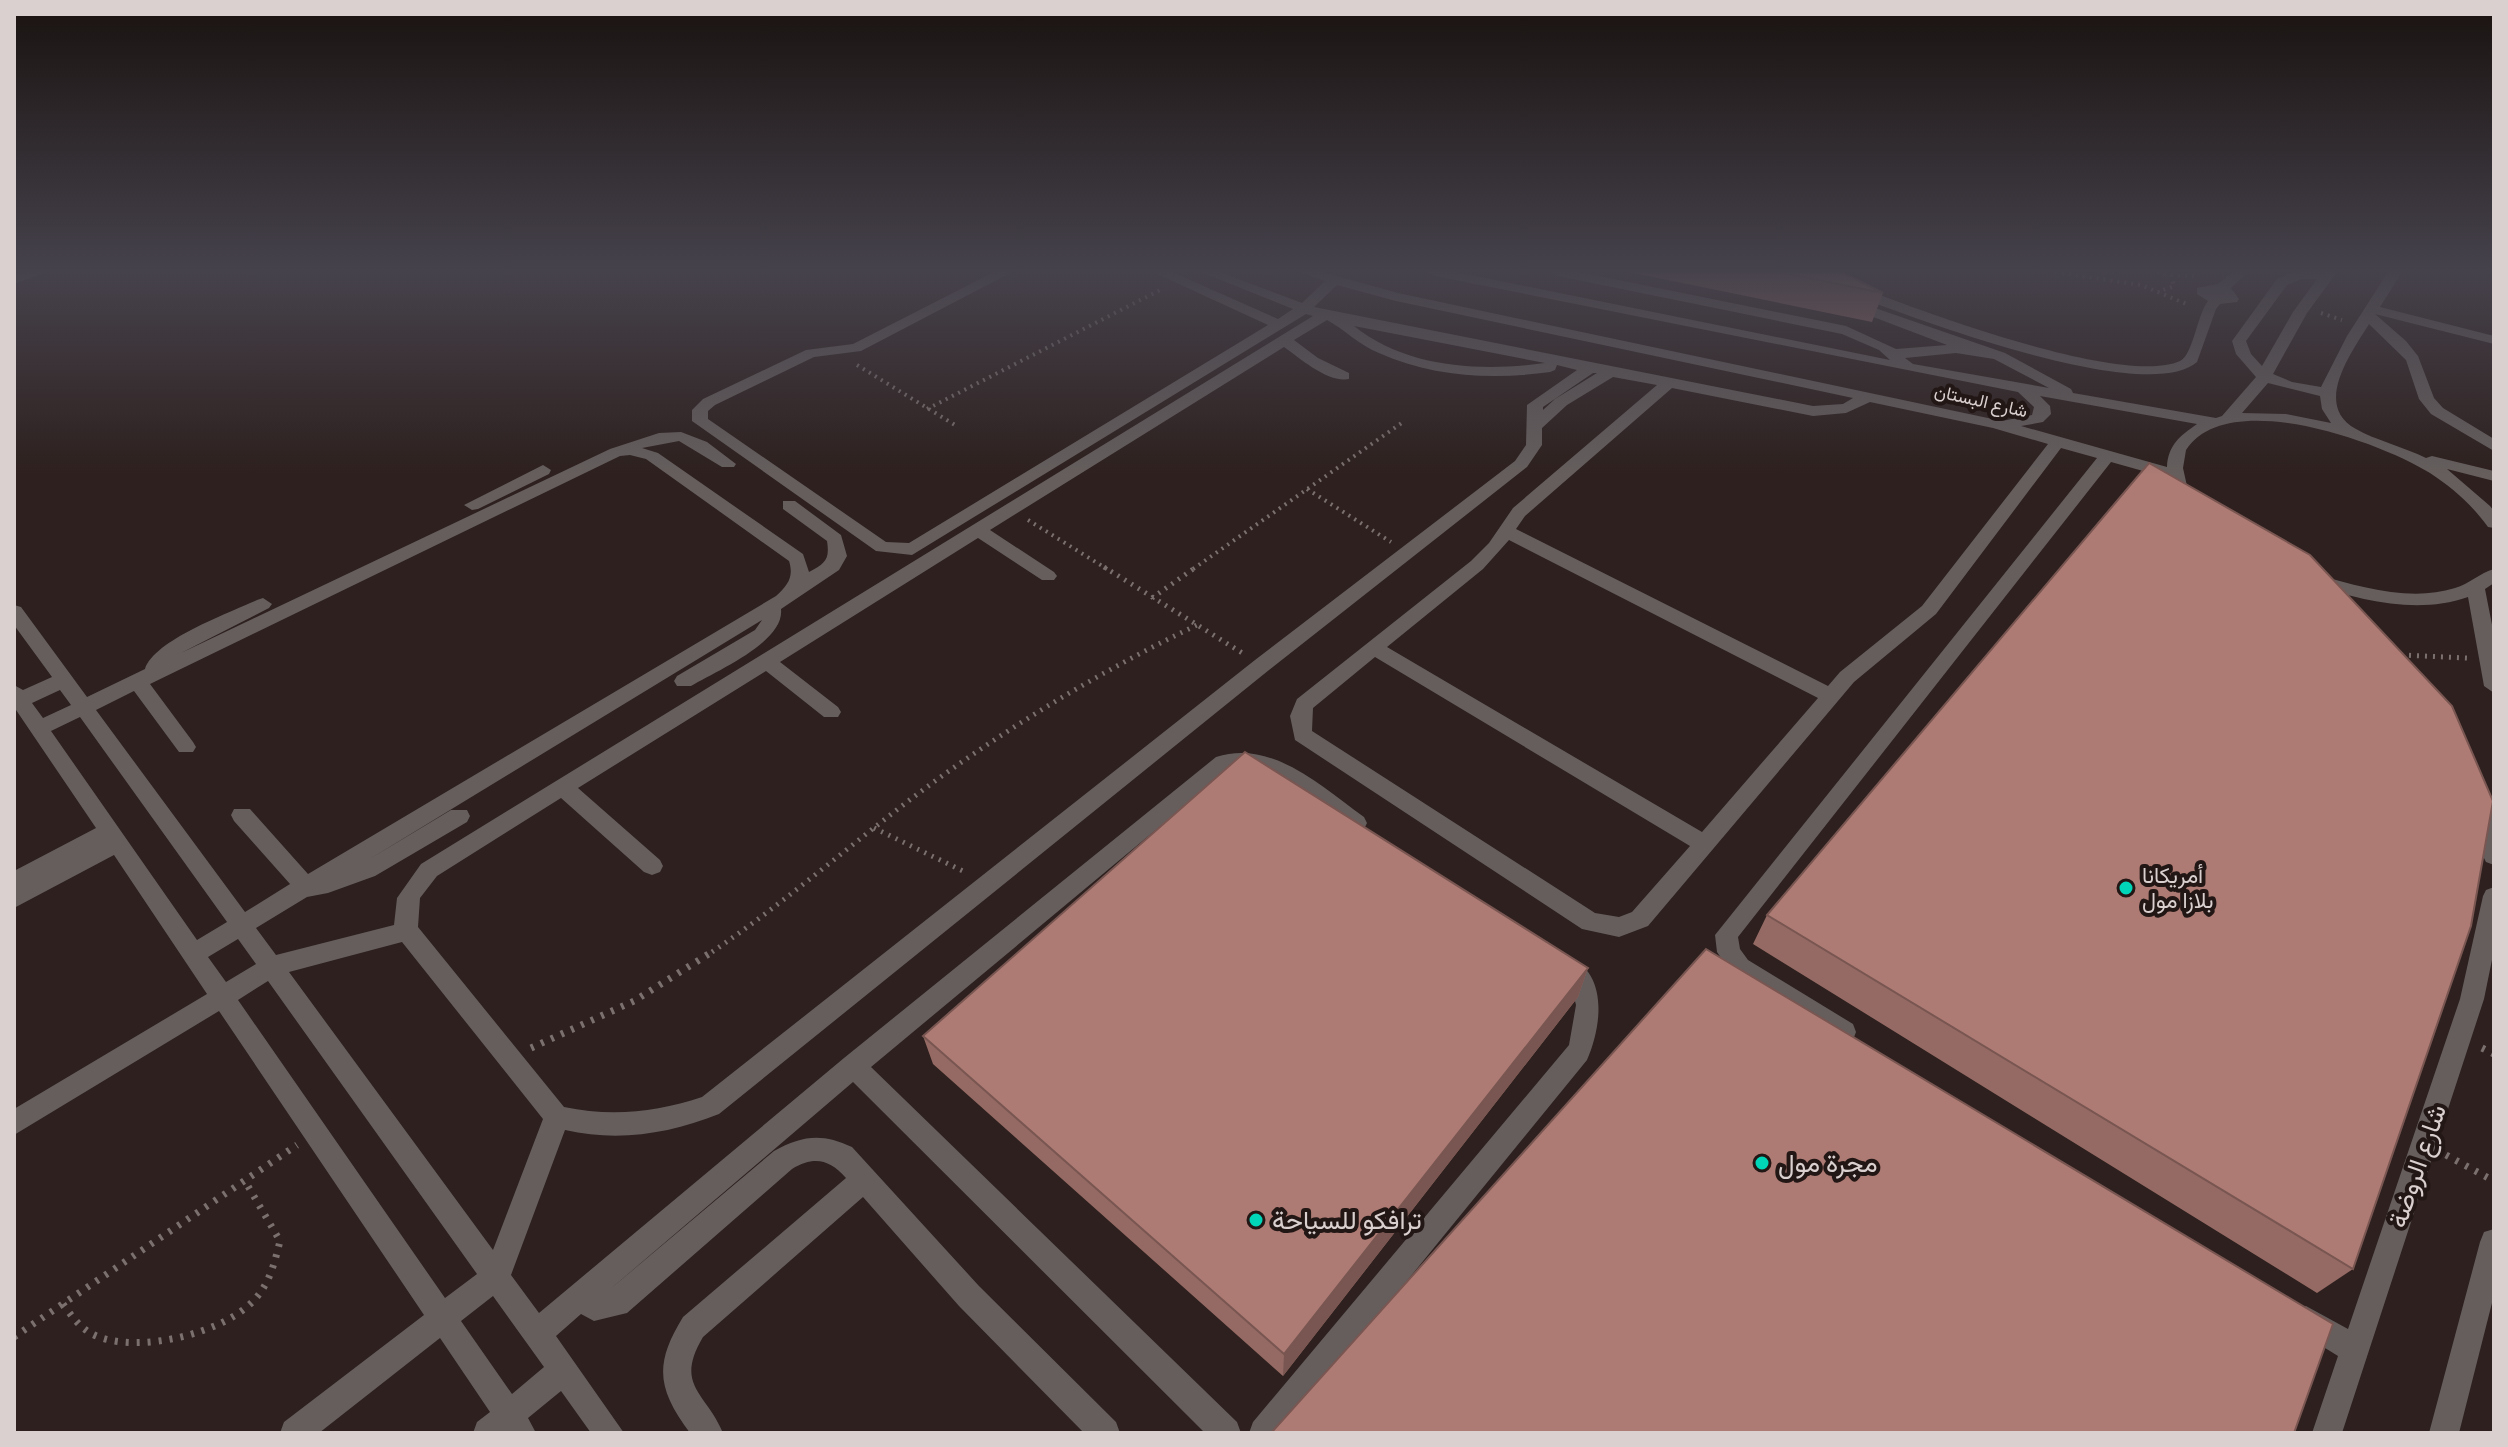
<svg xmlns="http://www.w3.org/2000/svg" width="2508" height="1447" font-family="'Archivo Narrow',Vazirmatn,sans-serif">
<style>
.lines{fill:none;stroke-linecap:round;stroke-linejoin:round}
.path-far2{stroke:#7b706e;stroke-width:4;stroke-dasharray:2 5;stroke-linecap:butt}
.path-far1{stroke:#7b706e;stroke-width:5;stroke-dasharray:2 6;stroke-linecap:butt}
.path{stroke:#7b706e;stroke-width:7;stroke-dasharray:3 8;stroke-linecap:butt}
.minor{fill:#655e5d;fill-rule:evenodd}
.wall{fill:#956a64}
.shaded-wall{fill:#795651}
.building{fill:#ad7b74;stroke:#795651;stroke-width:2}
.poi-dot{fill:#00d5b7;stroke:#231715;stroke-width:3}
.labels{text-anchor:middle;stroke-width:8;stroke-linejoin:round;paint-order:stroke}
.far-street-label{font-size:18px;fill:#d9d0cf;stroke:#231715}
.poi-label{font-size:22px;fill:#d9d0cf;stroke:#231715;text-anchor:start}
.near-poi-label{font-size:26px;fill:#d9d0cf;stroke:#231715;text-anchor:start}
.near-street-label{font-size:26px;fill:#d9d0cf;stroke:#231715}
</style>
<rect width="100%" height="100%" fill="#2d201e"/>
<g class="lines">
<path class="path-far2" d="M2055,272L2141,285L2189,305
M2105,272H2120
M2157,272L2171,275L2174,286L2158,292
M2171,275L2194,276
M2321,313L2342,320
M857,365L955,425
M927,409L1162,289
M1307,489L1391,542
M1028,520L1107,569
M1193,569L1403,422"/>
<path class="path-far1" d="M1104,567L1244,654
M1152,598L1196,567
M2401,655L2467,658
M874,828L967,873
M712,952C790,899 860,836 935,781C1018,721 1105,669 1197,625"/>
<path class="path" d="M531,1048L634,1001L715,950
M2482,1048L2494,1054
M2446,1155L2494,1181
M63,1304C73,1318 82,1331 99,1337C142,1353 226,1333 256,1298C270,1282 275,1261 280,1241L245,1181
M14,1337L297,1145"/>
<path class="minor" d="M25,272H46L14,284V275Z
M994,272H1012L861,351L814,357L715,405L708,411V419L886,542L909,543L1268,325L1153,272H1172L1278,319L1293,309L1201,272H1220L1302,303L1325,281L1300,272H1322L1398,293L2002,421L2032,415L2034,407L2018,392L1435,276L1428,272H1456L1890,360L1879,350L1842,334L1558,276L1551,272H1579L1846,326L1896,349L1947,345L1847,307L1845,304L1852,300L2005,353L2071,389L2073,393L2216,418L2222,416L2256,377L2236,354L2232,341L2277,279L2294,272H2337L2307,313L2273,374L2292,382L2321,387L2347,336L2388,272H2402L2380,307L2494,336V344L2375,314L2406,341L2418,356L2434,398L2443,408L2494,439V451L2431,414L2419,399L2406,360L2369,324C2352,352 2312,405 2356,429C2375,440 2404,447 2426,458L2432,456L2494,471V481L2447,469L2490,506L2494,511V528L2488,527C2472,505 2453,488 2430,473C2380,442 2227,386 2186,450L2183,468L2187,486L2179,491L2173,490L2168,478L2111,462L1738,937L1740,949L1748,960L1853,1024L1856,1032L1853,1040L1844,1043L1732,974L1717,952L1715,935L2097,458L2061,448L1936,614L1854,682L1648,926L1619,937L1582,929L1295,740L1290,716L1297,699L1471,561L1489,543L1513,508L1657,385L1613,377L1567,405L1542,428V445L1527,467L1269,670L719,1114C669,1134 618,1142 565,1130L511,1275L539,1313L844,1058L1216,757C1272,739 1321,786 1364,817L1367,823L1364,829H1348C1315,804 1274,761 1229,769L871,1067L1237,1422L1241,1433H1205L853,1082L608,1291L774,1151C802,1135 823,1133 852,1147L979,1286L1116,1422L1120,1433H1084L959,1306L863,1197L703,1337C674,1386 706,1392 723,1433H690C657,1389 654,1364 683,1317L846,1178C829,1159 814,1156 792,1169L627,1313L594,1321L581,1314L556,1336L624,1433H591L561,1391L528,1418L536,1433H473L477,1422L490,1412L440,1338L319,1433H280L284,1422L424,1315L219,1011L14,1135V1109L207,994L114,855L14,908V871L96,828L14,707V685L23,690L52,677L14,625V605L21,607L87,697L145,669C154,640 229,613 257,600L263,598L272,604L269,608L181,653L610,449L659,433L681,432L707,442L736,464L734,467H722L679,441L642,448L658,453L803,554L809,572C825,563 830,560 827,541L783,509V501H795L841,535L847,556L839,570L781,609C785,642 716,671 691,686H677L674,681L677,676L755,630L762,620L368,860L451,810H467L470,816L467,822L375,876L328,893L307,897L256,928L276,955L394,925L397,898L421,864L1313,316L1306,314L912,555L876,551L692,421V410L703,399L806,350L853,344ZM2301,279H2317L2293,312L2262,366L2251,354L2246,341L2287,285ZM1337,285L1396,301L1853,398L1843,404L1813,406L1314,307ZM1327,320C1344,329 1359,345 1379,353C1433,377 1492,380 1550,372L1555,370L1557,365L1577,370L1527,405L1526,445L1515,461L1255,660L702,1097C657,1112 612,1117 564,1107L418,927L420,898L437,876L561,798L644,872L652,875L660,872L663,866L660,860L578,788L766,671L824,717H838L841,712L838,707L780,662L978,538L1042,580H1054L1057,576L1054,572L990,530L1284,347C1301,359 1328,383 1349,379V373L1318,358L1294,340ZM1354,326L1545,363C1481,372 1406,368 1354,326ZM1956,353L1994,359L2049,388L1913,364L1905,358ZM1593,373H1597L1555,399L1543,410V407ZM2268,383L2320,396L2322,409L2331,423L2286,414L2242,413ZM1672,388L1813,416L1846,413L1870,402L1993,428L2048,444L1922,606L1840,672L1828,686L1516,529L1525,516ZM2040,396L2197,424C2180,436 2168,445 2167,467L2021,426L2043,422L2051,414L2050,406ZM630,455L646,459L789,561C794,577 788,585 776,596L308,874L250,809H234L231,815L234,821L290,884L245,912L96,710L134,691L179,752H193L196,747L193,742L150,684L620,456ZM1509,540L1818,698L1702,832L1387,647L1483,569ZM1375,657L1690,846L1632,912L1619,917L1595,913L1312,731L1313,708ZM60,690L71,705L43,718L32,703ZM80,717L227,922L197,940L51,731ZM238,939L256,964L226,982L208,957ZM402,942L543,1119L493,1250L289,972ZM268,981L477,1274L445,1298L238,1000ZM493,1296L544,1367L512,1394L461,1321Z
M1802,272H1821C1888,299 2118,389 2180,361C2193,355 2197,315 2208,301L2197,294V288L2218,284L2233,272H2248L2231,288L2239,299L2237,302L2220,304L2216,309L2197,362C2147,405 1928,323 1869,301C1848,293 1818,286 1802,272Z
M543,465L551,470L549,474L478,509L472,510L464,505Z
M2494,569V583L2485,589L2494,635V693L2484,686L2468,597C2417,615 2362,600 2312,585L2309,581L2318,575C2361,587 2411,602 2455,588C2469,584 2480,573 2494,569Z
M2481,796L2488,798L2494,814V865L2486,862L2483,856L2470,804L2474,798Z
M2494,887V950L2484,999L2342,1433H2312L2338,1356L2296,1330L2292,1320L2296,1310L2306,1306L2348,1329L2460,999L2483,896L2486,890Z
M1565,955C1609,971 1602,1026 1587,1060L1283,1433H1249L1253,1422L1569,1045L1576,1005L1572,989L1553,965L1557,958Z
M2494,1229V1295L2459,1433H2429L2480,1242L2484,1232Z"/>
</g>
<path class="wall" d="M1629,272H1841L1883,293L1872,322Z
M1767,915L2353,1269L2317,1293L1753,944Z
M1588,968L1578,997L1283,1376L933,1064L923,1036Z"/>
<path class="shaded-wall" d="M1588,968L1578,997L1283,1376L1284,1354Z"/>
<path class="building" d="M1778,272H1841L1883,293Z
M2149,463L2310,555L2452,706L2493,801L2471,926L2353,1269L1767,915Z
M1245,752L1588,968L1284,1354L923,1036Z
M1706,949L2333,1324L2294,1433H1271Z"/>
<linearGradient id="sky" x2="0" y2="1"><stop stop-color="#191210"/><stop offset="0.57" stop-color="#46424c"/><stop offset="1" stop-color="#46424c" stop-opacity="0"/></linearGradient>
<rect width="2508" height="475" fill="url(#sky)"/>
<g class="poi-dot">
<circle cx="2126" cy="888" r="8"/>
<circle cx="1762" cy="1163" r="8"/>
<circle cx="1256" cy="1220" r="8"/>
</g>
<g class="labels">
<g class="far-street-label">
<text transform="translate(1981 401) rotate(13)" y="6">شارع البستان</text>
</g>
<g class="poi-label">
<text x="2142" y="883">أمريكانا<tspan x="2142" dy="25">بلازا مول</tspan></text>
</g>
<g class="near-poi-label">
<text x="1778" y="1172">مجرة مول</text>
<text x="1272" y="1229">ترافكو للسياحة</text>
</g>
<g class="near-street-label">
<text transform="translate(2417 1166) rotate(-71)" y="9">شارع الروضة</text>
</g>
</g>
<rect width="2508" height="1447" fill="none" stroke="#d9d0cf" stroke-width="32"/>
</svg>
